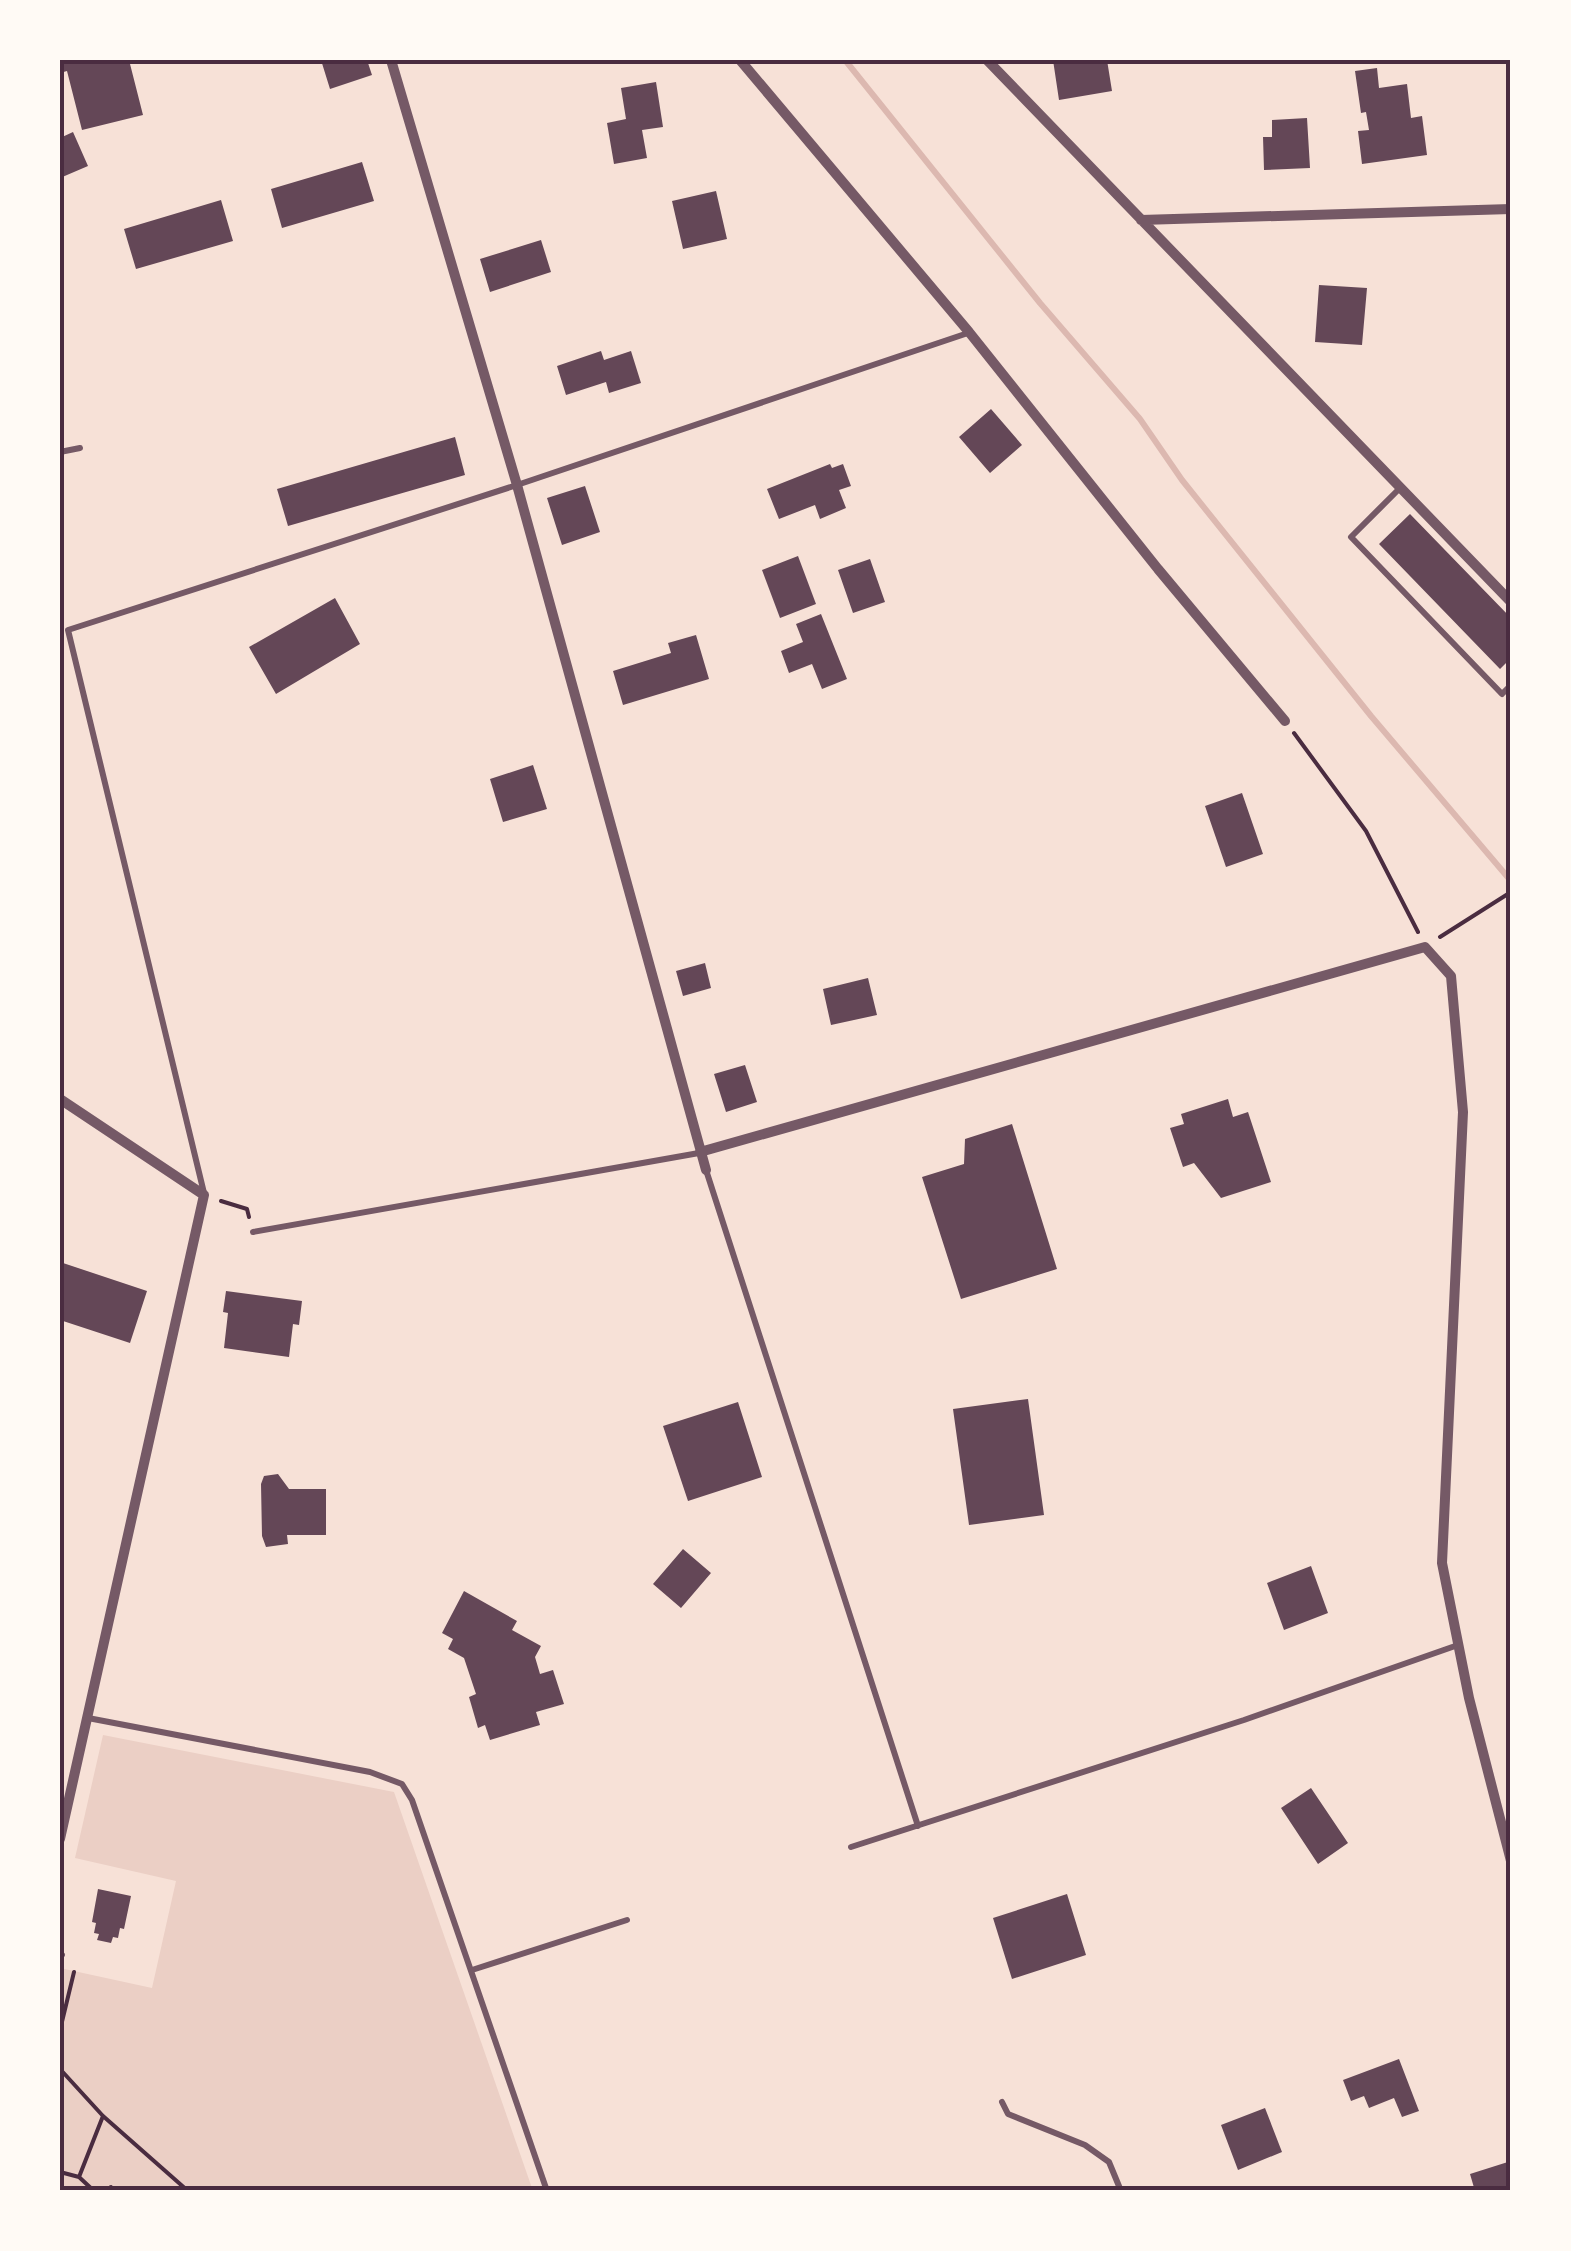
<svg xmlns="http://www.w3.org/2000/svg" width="1571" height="2251" font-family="Manrope,sans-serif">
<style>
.green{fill:#ebcfc5}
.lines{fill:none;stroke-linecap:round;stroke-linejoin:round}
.stream{stroke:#dcb8b0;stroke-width:6}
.building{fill:#644757}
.path{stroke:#4a2c40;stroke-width:4}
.service{stroke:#755966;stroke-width:6}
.minor{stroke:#755966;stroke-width:10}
.neatline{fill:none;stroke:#4a2c40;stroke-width:4}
</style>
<rect width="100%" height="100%" fill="#f7e1d7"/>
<path class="green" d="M103,1735L394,1792L533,2191H60V1968L152,1988L176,1881L75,1858Z"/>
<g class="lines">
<path class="stream" d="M845,60L1040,303L1140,419L1182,480L1371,716L1511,881"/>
</g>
<path class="building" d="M60,60H129L143,115L82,130L67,71L60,73Z
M321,60H367L372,75L330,89Z
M1053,60H1107L1112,91L1059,100Z
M1377,68L1379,88L1407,84L1411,118L1422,116L1427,155L1362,164L1358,131L1369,130L1366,112L1361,113L1355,71Z
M656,82L663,127L642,130L647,158L614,164L607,123L626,119L621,88Z
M1307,118L1310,168L1264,170L1263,137H1272V120Z
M73,132L88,166L60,178V138Z
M362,162L374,201L282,228L271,189Z
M716,191L727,239L683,249L672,201Z
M221,200L233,241L136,269L124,229Z
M541,240L551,272L490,292L480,259Z
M1319,285L1367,288L1362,345L1315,342Z
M601,351L604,360L631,351L641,383L609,393L606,382L566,395L557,366Z
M991,409L1022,445L990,473L959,437Z
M455,437L465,475L288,526L277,489Z
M830,464L832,468L843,464L851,486L839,490L846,508L820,519L815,505L779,519L767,489Z
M585,486L600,532L562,545L547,498Z
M1410,514L1511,618V658L1500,669L1379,544Z
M798,556L816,604L780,618L762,570Z
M870,559L885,602L853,613L838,570Z
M335,598L360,644L276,694L249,647Z
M821,614L847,679L822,689L812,664L789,673L781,651L803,642L796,624Z
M696,635L709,679L623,705L613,671L671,653L668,643Z
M533,765L547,809L503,822L490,779Z
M1242,793L1263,854L1226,867L1205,806Z
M705,963L711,988L683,996L676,971Z
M868,978L877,1015L831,1025L823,989Z
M745,1065L757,1102L726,1112L714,1074Z
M1228,1099L1233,1117L1248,1112L1271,1182L1221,1198L1194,1163L1183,1167L1170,1128L1184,1124L1181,1114Z
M1012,1124L1057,1269L961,1299L922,1177L964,1164L965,1139Z
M60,1262L147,1291L130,1343L60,1320Z
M226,1291L302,1301L299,1325L293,1324L289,1357L224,1348L228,1313L223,1312Z
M1028,1399L1044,1515L969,1525L953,1409Z
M738,1402L762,1477L688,1501L663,1426Z
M278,1474L289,1489H326V1535H287L288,1544L266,1547L262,1536L261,1484L264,1476Z
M683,1549L711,1573L681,1608L653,1584Z
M1311,1566L1328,1613L1284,1630L1267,1583Z
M464,1591L517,1621L512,1630L541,1646L535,1657L540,1674L553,1670L564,1704L536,1712L540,1725L490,1740L485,1725L478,1728L469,1697L476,1694L464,1658L448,1649L453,1639L442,1633Z
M1311,1788L1348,1843L1318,1864L1281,1808Z
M98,1889L131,1896L124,1929L120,1928L118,1938L113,1937L111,1943L97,1940L99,1934L94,1933L96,1923L92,1922Z
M1067,1894L1086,1955L1012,1979L993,1918Z
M1399,2059L1419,2111L1402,2117L1394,2098L1369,2108L1364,2096L1351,2101L1343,2080Z
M1265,2108L1282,2152L1238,2170L1221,2125Z
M1511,2161V2191H1475L1470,2174Z"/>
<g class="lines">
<path class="path" d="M1294,733L1366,831L1418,932
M1440,937L1511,892
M221,1201L247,1209L249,1217
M60,2030L74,1972
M60,2069L103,2116L188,2191
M60,2172L79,2177L94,2191
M79,2177L103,2116
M105,2191L111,2187"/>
<path class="service" d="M60,452L80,448
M1400,488L1351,537L1502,694L1511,685
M706,1170L918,1826
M204,1193L68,630L517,485L968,333
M253,1232L699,1153
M88,1718L370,1772L402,1784L412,1800L547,2191
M851,1847L1244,1720L1458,1645
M60,1954L62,1955
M472,1970L627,1920
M1002,2102L1008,2114L1085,2145L1109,2162L1121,2191"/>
<path class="minor" d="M391,60L517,485L706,1170
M740,60L969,332L1158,569L1285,721
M987,60L1511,602
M1141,220L1511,209
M60,1099L204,1195L60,1839
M700,1152L1425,947L1451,976L1463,1112L1442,1563L1469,1698L1511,1861"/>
</g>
<rect width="1571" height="2251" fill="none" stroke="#fffaf5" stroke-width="125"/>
<rect x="62" y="62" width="1446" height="2126" class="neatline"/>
</svg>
